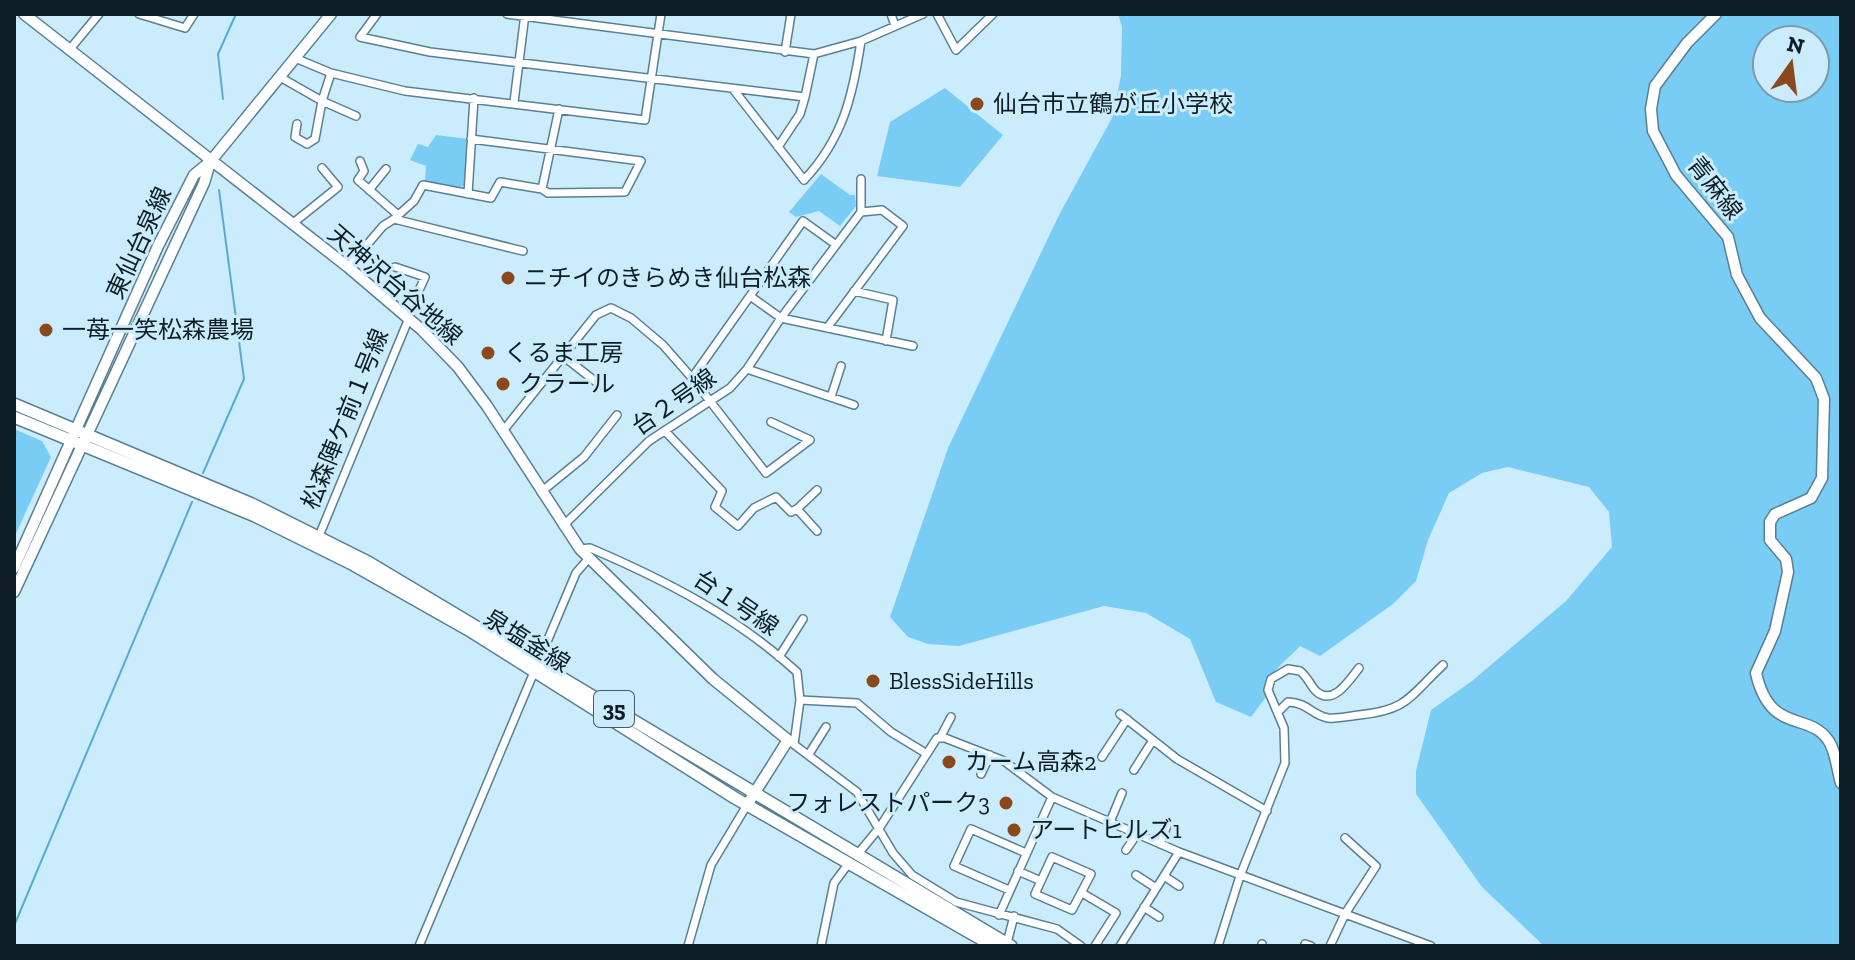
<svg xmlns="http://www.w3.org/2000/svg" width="1855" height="960" font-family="'Zilla Slab','Noto Sans JP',serif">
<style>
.green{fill:#79cdf4;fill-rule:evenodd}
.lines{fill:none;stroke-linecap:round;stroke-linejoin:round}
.stream{stroke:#55add4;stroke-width:2}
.street-casing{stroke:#597f92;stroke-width:10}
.secondary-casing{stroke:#597f92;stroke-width:13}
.primary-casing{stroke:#597f92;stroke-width:14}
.street{stroke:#fff;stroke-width:7}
.secondary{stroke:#fff;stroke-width:10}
.primary{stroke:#fff;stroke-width:11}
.poi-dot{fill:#8c481d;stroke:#cbecfd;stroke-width:3}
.labels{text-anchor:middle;stroke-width:6;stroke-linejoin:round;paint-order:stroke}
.shield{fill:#cbecfd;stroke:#475c66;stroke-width:2}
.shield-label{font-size:22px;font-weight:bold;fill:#0f1e26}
.poi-label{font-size:24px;fill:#0f1e26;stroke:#cbecfd;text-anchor:start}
.street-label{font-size:24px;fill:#0f1e26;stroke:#cbecfd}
</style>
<rect width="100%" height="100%" fill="#cbecfd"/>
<path class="green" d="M1118,14H1841V946H1544L1482,887L1416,794V771L1431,710L1472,681L1566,601L1612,547L1609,512L1589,487L1508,467L1482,473L1449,493L1428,540L1416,581L1393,604L1320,656L1300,646C1287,661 1262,676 1266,697L1251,717L1216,702L1190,639L1146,613L1104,606L959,646L928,644L908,637L890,617L948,448L1059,215L1113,116L1121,75L1122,27ZM1767,40H1815V88H1767Z
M945,88L1003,135L960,187L877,176L890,122Z
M436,135L468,139L465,184L460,188L425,181L426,166L410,160L418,144L428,147Z
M821,174L850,195H855L856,206L840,226L819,211L796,217L789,212Z
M14,429L42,441L51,457L14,538Z"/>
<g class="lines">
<path class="stream" d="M223,99L218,54L236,14
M203,473L244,379L219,190
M14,926L192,502"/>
<defs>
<path id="street" d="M139,14L185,28L194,14
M377,14L360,37L430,52L805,97L814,54
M507,14L814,54L861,41L923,14
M891,14L895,26
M937,14L956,50L993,14
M70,49L99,14
M785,52L791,14
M295,58L331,73L405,91L645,120L661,14
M331,73L322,101L356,116
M280,77L322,101L315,139L307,144L295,137L297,124
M733,89L804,180C843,139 853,95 861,41
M514,102L525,14
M778,147L800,114L805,97
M360,161L364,171L358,180L398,215
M542,189L559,109
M369,190L386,169
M468,194L474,98
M394,219L414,201L423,185L491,198L500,182L542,189L548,193L625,192L641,161L471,139
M292,224L338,187L322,168
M348,267L383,226L394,219L523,251
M395,267L425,277L407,317
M854,291L893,300L886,341
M750,296L781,318L913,346
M827,328L903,226L882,210L861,212
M563,356L600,385
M747,369L854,405
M831,397L841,366
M771,422L810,440L766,473L692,378L803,221L835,244
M503,431L596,315L611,308L631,318L663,345L692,378
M665,431L722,491L715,507L738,526L754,508L776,497L791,512L797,509L817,531
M541,492L584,457L617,415
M797,509L817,490
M563,526L649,441L730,388L747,369L781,318L861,212V179
M319,536L409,318
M580,549L590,548C665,580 737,617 797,672L800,700L794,744
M779,657L803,619
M538,663L576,573L589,558
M800,700L857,703L891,732L927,754
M1278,712L1288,702C1309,703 1311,715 1328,718C1338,719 1349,716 1359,715C1408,710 1409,697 1443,665
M1120,714L1177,759L1267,811
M940,738L951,717
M788,740L857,792L893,853L912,875L956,902L1057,929L1081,946
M809,754L826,727
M1102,757L1127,719
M1134,770L1153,740
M981,774L990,755
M1110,822L1122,793
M1160,844L1168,823
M1126,850L1137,834
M857,855L880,827L937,738H945L1004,761L1052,797L1179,852L1431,946
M1052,857L1091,874L1072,910L1035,894Z
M1018,871L1041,881
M1136,875L1156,888
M1164,876L1179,886
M1009,890L954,866L971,829L1026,853
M1082,893L1116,913L1095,946
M1144,907L1159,917
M999,915L1052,797
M1007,943L1014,916
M1305,944L1311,946
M419,946L534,672
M688,946L711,865L747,805
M821,946L834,883L849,863
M1120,946L1179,852
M1218,946L1240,876L1285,763L1284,728L1268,690L1271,679L1288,669L1300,671C1308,677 1311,687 1317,692C1334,706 1350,679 1359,668
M1262,946V944
M1330,946L1345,914L1376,866L1345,838"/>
<path id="secondary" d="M24,14L348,267L422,330L458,367L487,406L580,549L713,679L788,740L747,805
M1716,14L1687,43L1655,86L1651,109L1653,131L1676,175L1728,237L1737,275L1760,318L1816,378L1824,399L1822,478L1811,498L1775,514L1770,522V540L1786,559L1788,572L1775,631L1756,673C1770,735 1808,711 1828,740C1836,751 1837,770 1841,783
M14,568L158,246L194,175L210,162L331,14
M14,592L204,183L210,163"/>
<path id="primary" d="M14,404L252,504L368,562L1011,946
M14,417L255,516L350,563L472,632L735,798L993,946"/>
</defs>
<use href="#street" class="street-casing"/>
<use href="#secondary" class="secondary-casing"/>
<use href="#primary" class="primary-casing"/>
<use href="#street" class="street"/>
<use href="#secondary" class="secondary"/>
<use href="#primary" class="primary"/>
</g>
<g class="poi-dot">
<circle cx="977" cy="104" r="8"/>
<circle cx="508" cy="278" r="8"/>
<circle cx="46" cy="330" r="8"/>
<circle cx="488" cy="353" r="8"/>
<circle cx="503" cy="384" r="8"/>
<circle cx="873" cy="681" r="8"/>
<circle cx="949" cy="762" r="8"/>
<circle cx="1006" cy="803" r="8"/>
<circle cx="1014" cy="830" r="8"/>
</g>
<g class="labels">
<rect class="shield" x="594" y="691" width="40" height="36" rx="6"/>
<g class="shield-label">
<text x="614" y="717">35</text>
</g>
<g class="poi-label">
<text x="993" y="112">仙台市立鶴が丘小学校</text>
<text x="524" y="286">ニチイのきらめき仙台松森</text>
<text x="62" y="338">一苺一笑松森農場</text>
<text x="504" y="361">くるま工房</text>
<text x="519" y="392">クラール</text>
<text x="889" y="689">BlessSideHills</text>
<text x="965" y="770">カーム高森2</text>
<text x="990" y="811" text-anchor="end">フォレストパーク3</text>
<text x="1030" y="838">アートヒルズ1</text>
</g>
<g class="street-label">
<text transform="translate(1715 188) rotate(52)" y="8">青麻線</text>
<text transform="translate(139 243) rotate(-65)" y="8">東仙台泉線</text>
<text transform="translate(395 285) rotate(41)" y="8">天神沢台谷地線</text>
<text transform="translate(674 402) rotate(-35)" y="8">台２号線</text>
<text transform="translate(345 419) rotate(-68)" y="8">松森陣ケ前１号線</text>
<text transform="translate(736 603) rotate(34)" y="8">台１号線</text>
<text transform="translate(527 641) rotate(32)" y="8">泉塩釜線</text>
</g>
</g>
<rect width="1855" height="960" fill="none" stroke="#0f1e26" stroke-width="32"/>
<g transform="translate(1791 64) rotate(14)"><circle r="38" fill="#cbecfd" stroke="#809aa7" stroke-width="2"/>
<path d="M0-6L14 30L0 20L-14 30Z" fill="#8c481d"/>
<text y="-12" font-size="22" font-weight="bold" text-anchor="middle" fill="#0f1e26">N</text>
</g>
</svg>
